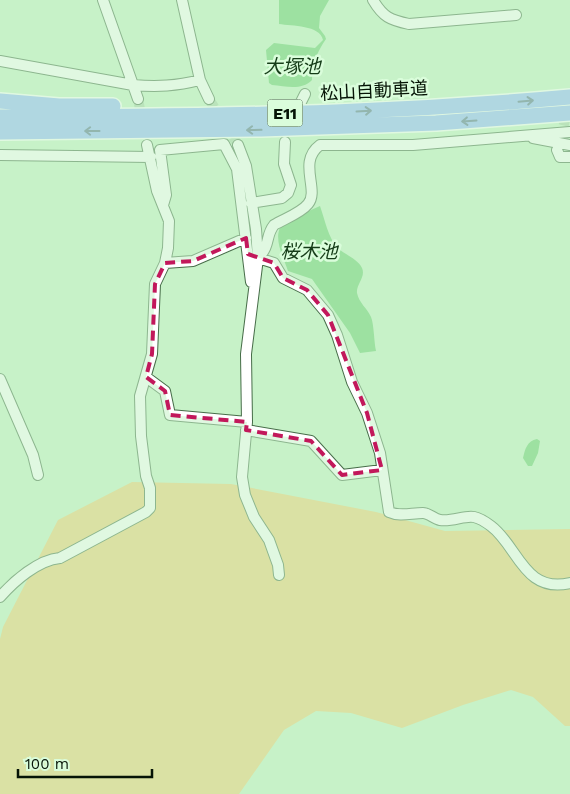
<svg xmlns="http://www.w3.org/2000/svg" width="570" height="794" font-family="'Work Sans','Noto Sans JP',sans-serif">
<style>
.green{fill:#f2cc78}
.water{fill:#6acc71}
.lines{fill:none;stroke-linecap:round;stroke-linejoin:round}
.minor-tunnel{stroke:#aad1ab;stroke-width:10;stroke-dasharray:10 5;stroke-linecap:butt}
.minor-casing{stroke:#476d49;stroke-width:12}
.highway-casing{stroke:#fff;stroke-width:18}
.minor{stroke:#fff;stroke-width:10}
.highway{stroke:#94b5ff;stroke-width:15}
.oneway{stroke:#546d8f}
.marked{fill:none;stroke:#c2185b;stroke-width:4;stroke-dasharray:10 6;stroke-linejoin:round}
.labels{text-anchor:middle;stroke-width:5;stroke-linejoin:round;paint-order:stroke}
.shield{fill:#dafddb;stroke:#465a46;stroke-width:1}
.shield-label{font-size:16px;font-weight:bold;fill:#061406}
.street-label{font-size:18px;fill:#061406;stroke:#dafddb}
.water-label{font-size:19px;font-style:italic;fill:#153c18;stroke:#dafddb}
</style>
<rect width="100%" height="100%" fill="#c7f2c8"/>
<path class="green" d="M132,482L231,484L376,512L445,531L570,529V726H565L533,697L511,690L463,705L402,728L351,713L316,711L284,730L239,794H0V639L3,627L58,520Z"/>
<path class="water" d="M279,0H329L320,16L319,28L325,36L326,39C317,52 312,64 312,80C301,91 286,86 272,85L269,83L266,50L274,43L315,48L323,40C320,25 292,26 279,24Z
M320,206C325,220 328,238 338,248C345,255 358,259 362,268C366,277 356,284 357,293C359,303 367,308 371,317C374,324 374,342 376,351L360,353L350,333L312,279L288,271C283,256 271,235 284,222Z
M537,439L540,441L538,453L532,466H528L523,458C525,449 527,441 537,439Z"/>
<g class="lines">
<path class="minor-tunnel" d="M138,99L147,145
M209,99L238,145
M560,140L568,108"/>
<defs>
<path id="minor" d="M103,0L138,99
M182,0L200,80L209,99
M373,0C383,17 390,20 409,24L516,15
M0,61L133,85C158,87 176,86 200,80
M301,102L305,94
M533,138L570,145
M238,145L246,166L256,229L258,258L246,354L247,422L242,477L245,495L254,517L269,540L278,565L279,575
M557,150L560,157H570
M0,155L151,157
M251,203L282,198L288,193L291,185L284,164L285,142
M163,205L166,195L160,150L224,144L237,169L251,282
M258,258L274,263L283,278L307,290L328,315L337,335L352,382L367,413L380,453L389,512C400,517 411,513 423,513C429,513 434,519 440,520C452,522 465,515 474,517C479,518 487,523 491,526C518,546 524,594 570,583
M258,258C271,245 265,236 274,225C284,219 301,213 308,204C320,190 297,162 320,145H413L570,132
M165,263L193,261L246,238
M146,377L165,391L170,415L247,422
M0,379L33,455L38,475
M246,430L311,441L342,475L382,470
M0,597C14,581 38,560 60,558L146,512L150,508V488L146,476L141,436L140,396L152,354L155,284L165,263L168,248L169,221L157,191L147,145"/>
<path id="highway" d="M0,101L59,106H113
M0,117C112,117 224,116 336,112C414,109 492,104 570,97
M0,132L261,129L436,123L570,113"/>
</defs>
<use href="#minor" class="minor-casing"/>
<use href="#highway" class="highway-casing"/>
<use href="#minor" class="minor"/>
<use href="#highway" class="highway"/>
</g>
<defs><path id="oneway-shaft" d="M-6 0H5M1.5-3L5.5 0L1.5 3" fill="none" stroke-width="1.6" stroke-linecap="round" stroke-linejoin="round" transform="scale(1.25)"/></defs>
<g class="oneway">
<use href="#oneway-shaft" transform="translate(526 101) rotate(-5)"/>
<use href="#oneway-shaft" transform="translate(364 111) rotate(-3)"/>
<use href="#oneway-shaft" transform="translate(469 121) rotate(176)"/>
<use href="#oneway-shaft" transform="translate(254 130) rotate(179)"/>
<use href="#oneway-shaft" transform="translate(92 131) rotate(180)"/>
</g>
<path d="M0 0H570V794H0ZM246,238L248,254L274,263L283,278L307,290L328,315L367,413L382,470L342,475L311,441L246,430L247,422L170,415L165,391L146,377L152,354L155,284L165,263L193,261Z" fill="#c7f2c8" fill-opacity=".55" fill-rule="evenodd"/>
<path class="marked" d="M246,238L248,254L274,263L283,278L307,290L328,315L367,413L382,470L342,475L311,441L246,430L247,422L170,415L165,391L146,377L152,354L155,284L165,263L193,261Z"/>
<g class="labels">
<rect class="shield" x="267.5" y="99.5" width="35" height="27" rx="4"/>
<g class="shield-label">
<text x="285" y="119">E11</text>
</g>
<g class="street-label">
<text transform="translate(374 91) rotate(-3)" y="6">松山自動車道</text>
</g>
<g class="water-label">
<text x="292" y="73">大塚池</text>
<text x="309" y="258">桜木池</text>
</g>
</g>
<path d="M18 769v8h134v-8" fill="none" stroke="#061406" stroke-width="2.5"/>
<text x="25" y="769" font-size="15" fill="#061406" stroke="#dafddb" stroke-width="4" paint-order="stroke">100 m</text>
</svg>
